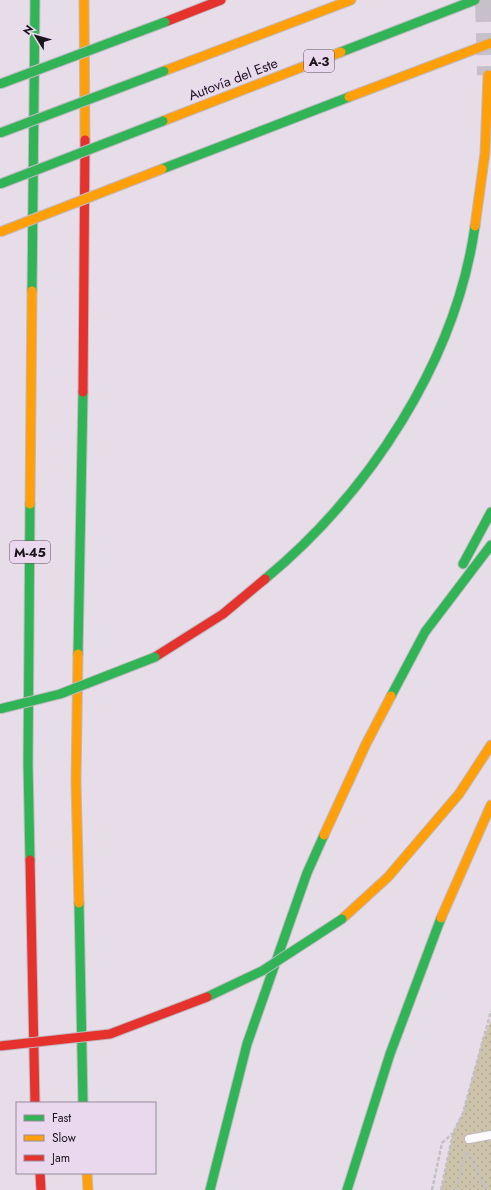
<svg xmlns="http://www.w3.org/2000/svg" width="491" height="1190" font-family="Jost,sans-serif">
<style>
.park{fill:url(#park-dots)}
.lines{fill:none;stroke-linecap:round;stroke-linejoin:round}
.highway-tunnel{stroke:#c7bfca;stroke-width:22;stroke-dasharray:22 11;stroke-linecap:butt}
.lane-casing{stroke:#c1bac3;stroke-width:10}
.fast-casing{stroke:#c1bac3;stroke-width:11}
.slow-casing{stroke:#c1bac3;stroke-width:11}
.jam-casing{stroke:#c1bac3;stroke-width:11}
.path{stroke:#c3c0c3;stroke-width:2.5;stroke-dasharray:4 2;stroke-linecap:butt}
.lane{stroke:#fbfafc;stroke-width:8}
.fast{stroke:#30b455;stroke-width:9}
.slow{stroke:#ff9f0a;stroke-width:9}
.jam{stroke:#e5322d;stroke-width:9}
.fast-bridge-casing{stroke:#c1bac3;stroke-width:11;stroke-linecap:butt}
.slow-bridge-casing{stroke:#c1bac3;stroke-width:11;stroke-linecap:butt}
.jam-bridge-casing{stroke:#c1bac3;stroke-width:11;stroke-linecap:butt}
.fast-bridge{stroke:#30b455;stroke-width:9}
.slow-bridge{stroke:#ff9f0a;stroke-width:9}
.jam-bridge{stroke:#e5322d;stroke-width:9}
.labels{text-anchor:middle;stroke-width:3;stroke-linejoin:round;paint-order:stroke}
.shield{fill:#ead8ee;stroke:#584f5a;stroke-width:1}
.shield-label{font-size:13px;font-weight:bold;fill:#1a141b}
.street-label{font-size:14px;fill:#1a141b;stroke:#ead8ee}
</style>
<defs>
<pattern id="park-dots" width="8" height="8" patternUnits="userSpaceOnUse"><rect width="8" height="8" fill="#cdc2aa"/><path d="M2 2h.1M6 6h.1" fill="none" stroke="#afa692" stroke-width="1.8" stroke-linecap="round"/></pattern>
</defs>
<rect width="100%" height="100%" fill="#e6dde9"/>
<path class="park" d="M491,1020V1190H441L453,1133L463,1113L482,1042Z"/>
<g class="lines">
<path class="highway-tunnel" d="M486,0L488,75"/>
<defs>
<path id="lane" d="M469,1139L491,1135"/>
<path id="fast" d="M341,52L475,0
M162,169L349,97
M32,291L35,0
M463,564L491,512
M265,579C369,493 456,361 475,226
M78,654L83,392
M391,696L425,632L491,545
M30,860L28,764L30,504
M79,903L83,1103
M210,1190L247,1044L307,873L324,835
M347,1190L390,1054L441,918"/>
<path id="slow" d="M84,0L85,140
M164,71L351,0
M349,97L491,43
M163,121L341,52
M475,226L485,153L488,75
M30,504L32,291
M78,654L76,782L79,903
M324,835L366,744L391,696
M441,918L491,805
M342,919L388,877L459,794L491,745
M87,1173L88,1190"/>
<path id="jam" d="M165,22L221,0
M83,392L85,140
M155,657L223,614L265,579
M30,860L35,1103
M40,1173L41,1190"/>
</defs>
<use href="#lane" class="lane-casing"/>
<use href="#fast" class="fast-casing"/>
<use href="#slow" class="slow-casing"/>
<use href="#jam" class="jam-casing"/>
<path class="path" d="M468,1153L473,1161L486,1190
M432,1190L442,1143L453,1133
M441,1190L453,1133L463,1113L491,1011
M456,1190L466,1152"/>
<use href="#lane" class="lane"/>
<use href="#fast" class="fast"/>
<use href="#slow" class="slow"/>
<use href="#jam" class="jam"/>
<defs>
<path id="fast-bridge" d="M0,84L165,22
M0,133L164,71
M0,184L163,121
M0,709L60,694L155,657
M207,997L262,971L342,919"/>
<path id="slow-bridge" d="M0,232L162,169"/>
<path id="jam-bridge" d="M0,1046L110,1034L207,997"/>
</defs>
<use href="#fast-bridge" class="fast-bridge-casing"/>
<use href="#slow-bridge" class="slow-bridge-casing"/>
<use href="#jam-bridge" class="jam-bridge-casing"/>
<use href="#fast-bridge" class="fast-bridge"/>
<use href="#slow-bridge" class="slow-bridge"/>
<use href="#jam-bridge" class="jam-bridge"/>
</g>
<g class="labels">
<g class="shield">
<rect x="304" y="50" width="30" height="22" rx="3"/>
<rect x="10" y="541" width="40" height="22" rx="3"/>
</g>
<g class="shield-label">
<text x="319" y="66">A-3</text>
<text x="30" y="557">M-45</text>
</g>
<g class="street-label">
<text transform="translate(233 79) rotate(-21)" y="5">Autovía del Este</text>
</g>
</g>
<rect x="16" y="1102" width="140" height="72" fill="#ead8ee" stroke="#978a9a"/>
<rect x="24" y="1115" width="20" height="6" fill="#30b455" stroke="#978a9a"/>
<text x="52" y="1122" font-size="12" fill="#1a141b">Fast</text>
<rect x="24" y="1135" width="20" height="6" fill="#ff9f0a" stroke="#978a9a"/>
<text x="52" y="1142" font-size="12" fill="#1a141b">Slow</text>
<rect x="24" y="1155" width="20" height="6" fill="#e5322d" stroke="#978a9a"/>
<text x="52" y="1162" font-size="12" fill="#1a141b">Jam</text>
<g transform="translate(36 36) rotate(307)" stroke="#ead8ee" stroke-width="3" paint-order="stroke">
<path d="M0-3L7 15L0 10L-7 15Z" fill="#1a141b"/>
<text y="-6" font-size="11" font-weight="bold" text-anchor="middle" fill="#1a141b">N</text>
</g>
</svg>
